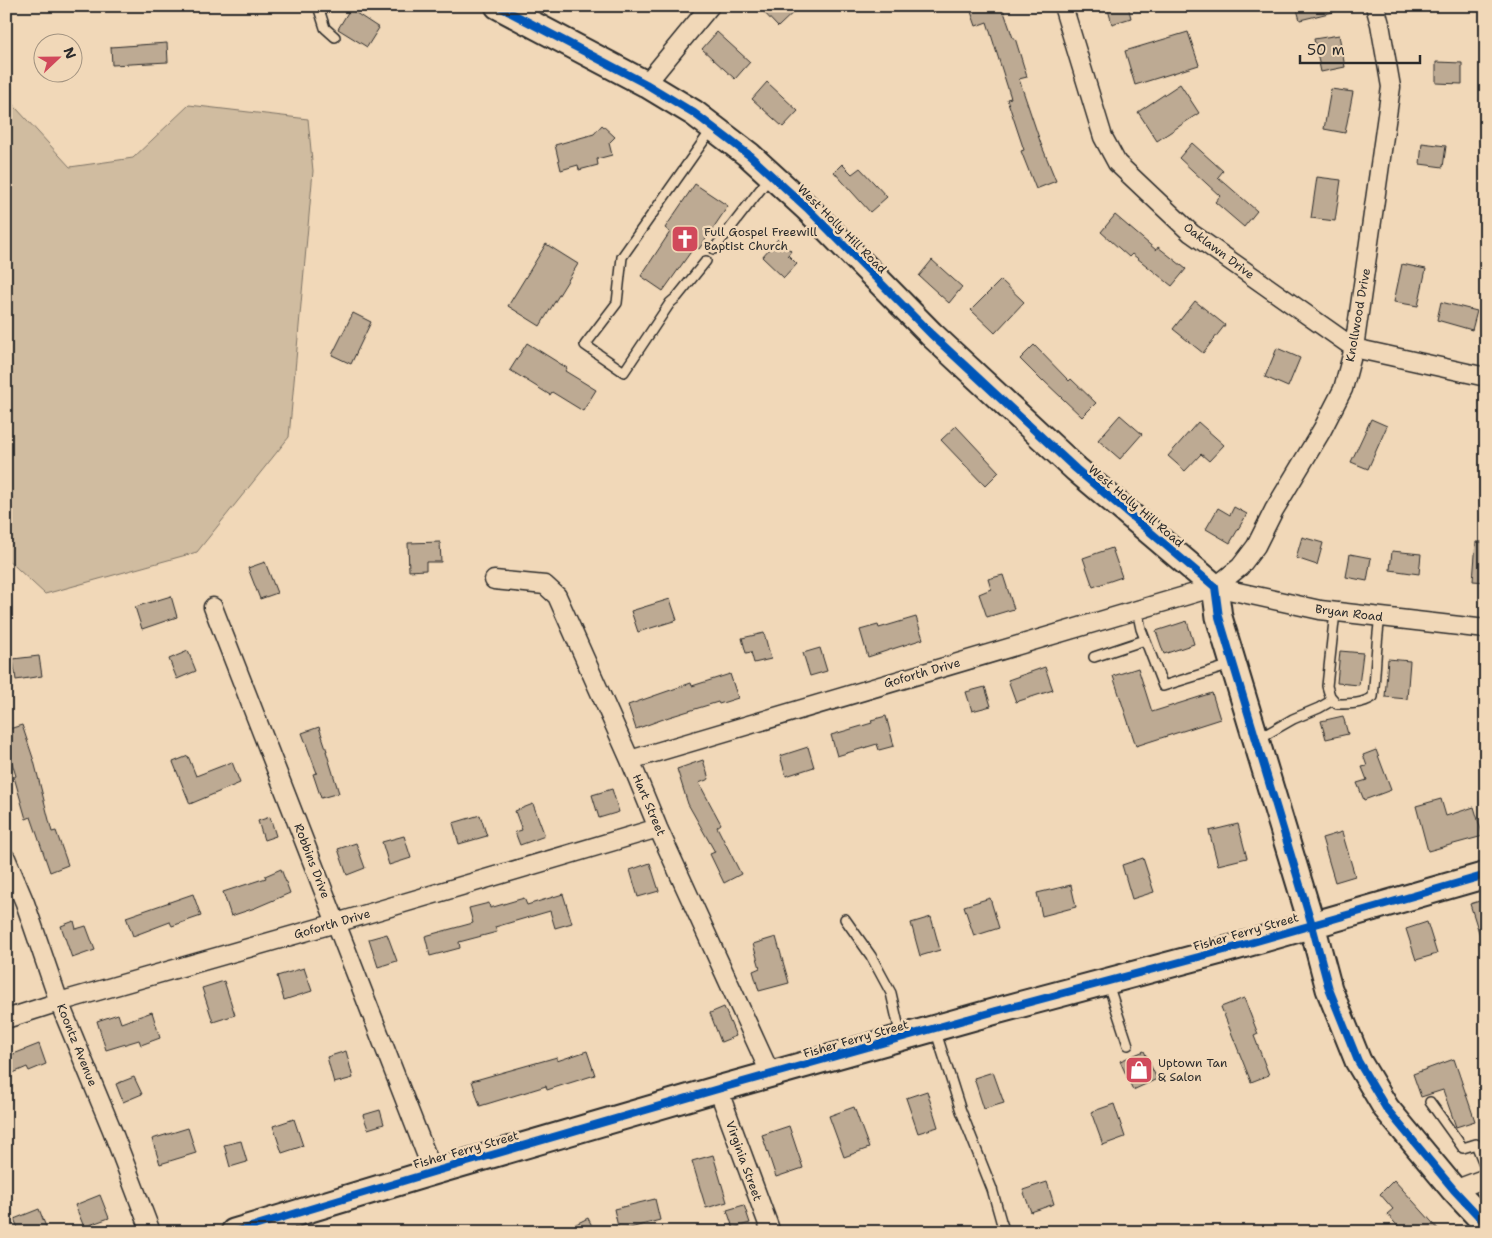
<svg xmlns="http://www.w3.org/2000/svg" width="1492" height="1238" font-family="'Shantell Sans',sans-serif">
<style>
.green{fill:#d0bca0;stroke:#7e7466}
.building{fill:#bdaa93;stroke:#2b2b2b}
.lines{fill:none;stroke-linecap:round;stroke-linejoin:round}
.lane-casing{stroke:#2b2b2b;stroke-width:12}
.street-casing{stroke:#2b2b2b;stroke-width:21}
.secondary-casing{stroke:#2b2b2b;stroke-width:29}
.lane{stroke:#f1d8b8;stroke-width:9}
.street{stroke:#f1d8b8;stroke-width:18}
.secondary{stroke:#f1d8b8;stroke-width:25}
.cycleway-casing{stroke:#f1d8b8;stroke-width:11}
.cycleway{stroke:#0057b8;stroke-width:8}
.labels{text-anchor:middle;stroke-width:5;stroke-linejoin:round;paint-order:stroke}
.street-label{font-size:12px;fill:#2b2b2b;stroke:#f1d8b8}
.poi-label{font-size:12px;fill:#2b2b2b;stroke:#f1d8b8;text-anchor:start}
</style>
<rect width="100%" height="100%" fill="#f1d8b8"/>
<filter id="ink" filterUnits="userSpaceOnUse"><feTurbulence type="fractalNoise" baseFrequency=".02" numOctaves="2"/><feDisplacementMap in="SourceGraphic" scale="10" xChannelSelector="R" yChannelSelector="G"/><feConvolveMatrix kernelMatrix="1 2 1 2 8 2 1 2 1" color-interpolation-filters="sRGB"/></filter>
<g filter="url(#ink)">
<path class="green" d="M6,97L70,167L133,158L189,105L308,119L313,171L289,437L197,552L45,594L6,558Z"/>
<path class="building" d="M758,6H800L778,27Z
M969,6H1002L1013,38H1015L1027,77L1019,79L1041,144L1056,181L1036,189L1021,151L1024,150L1007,99L1011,98L987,22L976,26Z
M1107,6H1128L1131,18L1112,24Z
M1296,6H1336L1337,11L1300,20Z
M350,9L379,28L367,47L338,29Z
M717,32L750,62L735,79L702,49Z
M1188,32L1199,65L1135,85L1125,51Z
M1339,35L1345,67L1321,72L1314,39Z
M167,43L168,62L112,65L111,47Z
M1436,62L1462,63V84L1436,83Z
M767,82L798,111L783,127L752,99Z
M1180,84L1199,113L1157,141L1138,112Z
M1331,89L1353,92L1345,133L1324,129Z
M602,125L615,137L609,143L612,155L597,159L598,165L579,170L578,165L561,170L555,145L594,134Z
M1192,143L1223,171L1218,177L1257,211L1244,227L1215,202L1220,196L1179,158Z
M1422,143L1446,146L1443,167L1420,164Z
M842,164L852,174L860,168L887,197L870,212L834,172Z
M1317,177L1341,180L1335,221L1311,218Z
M695,184L728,206L699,249L695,246L663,291L641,276L670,232L665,228Z
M1115,215L1156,250L1158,247L1186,269L1172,286L1132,254L1129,257L1101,232Z
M778,239L791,251L788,255L797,264L784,278L762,257Z
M546,244L578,264L540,326L508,306Z
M932,260L962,287L949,303L919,276Z
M1402,264L1426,269L1418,306L1394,302Z
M1001,280L1024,302L995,333L971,310Z
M1195,301L1225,325L1203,353L1173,329Z
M1441,302L1477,311L1472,330L1437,320Z
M353,313L371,322L351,364L332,355Z
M527,343L567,368L565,371L596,390L583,411L552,392L550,395L510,370Z
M1034,345L1069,381L1071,379L1096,403L1082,417L1043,380L1042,381L1020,359Z
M1277,348L1300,358L1288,387L1265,377Z
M1120,415L1142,434L1120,459L1098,440Z
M1371,419L1387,426L1368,469L1351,462Z
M1198,422L1224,445L1209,461L1201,454L1185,471L1168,456Z
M956,426L999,472L985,486L941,440Z
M1234,507L1247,514L1230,543L1206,529L1218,508L1230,515Z
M1302,537L1323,543L1317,565L1296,558Z
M440,542L441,562H426V570L409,571L408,543Z
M1476,542H1486V582L1473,581Z
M1112,548L1122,577L1093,587L1083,558Z
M1392,551L1421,554L1419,574L1390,570Z
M1350,554L1371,558L1367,581L1346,577Z
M265,562L277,593L260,599L248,568Z
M1003,575L1014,609L987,617L979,594L991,589L988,579Z
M171,596L177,617L142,629L135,607Z
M670,599L677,620L638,632L631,611Z
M916,617L923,639L868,657L860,630L878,625L879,628Z
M1187,621L1194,644L1164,654L1156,631Z
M764,633L771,659L754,663L751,652L746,653L742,638Z
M820,648L827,671L810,676L803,653Z
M188,651L196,671L177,679L169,659Z
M1340,651L1363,653L1359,685L1337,683Z
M39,656L42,676L16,680L13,659Z
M1388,659L1410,661L1407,699L1385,697Z
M1045,667L1053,690L1016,702L1008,680Z
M1138,668L1152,712L1212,693L1220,719L1136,746L1113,676Z
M730,674L738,698L719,704L718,702L669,717L636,729L628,705L691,683L692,686Z
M985,687L991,706L972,711L966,692Z
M886,716L894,746L879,750L877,744L837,756L831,735L872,723L871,720Z
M1343,716L1348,734L1326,739L1321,721Z
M22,725L34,761L52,832L56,831L68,865L50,872L31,817L26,819L14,777L16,776L6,744V730Z
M319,727L327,751H326L339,793L321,798L313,774L317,773L302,733Z
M808,747L814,767L786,776L780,756Z
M1376,750L1391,790L1364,800L1357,783L1367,780L1362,767L1367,766L1363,755Z
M188,756L196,776L232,762L240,783L190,804L173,762Z
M703,760L709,779L699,783L721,824L717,827L741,874L724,883L710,854L715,852L688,804L677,769Z
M612,789L619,812L599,818L592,795Z
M1441,799L1446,816L1474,807L1483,836L1428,851L1416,806Z
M533,804L545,836L520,845L515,832L522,830L515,811Z
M480,815L487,836L459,844L453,823Z
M270,817L276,836L264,840L258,821Z
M1238,824L1247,858L1218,865L1209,831Z
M1342,832L1355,876L1335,882L1322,838Z
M404,836L411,858L389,865L382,842Z
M356,843L365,868L347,875L338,849Z
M1143,858L1154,892L1132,899L1122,865Z
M650,863L659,891L638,897L630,870Z
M281,869L290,893L255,908L231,916L223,892L266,878L265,876Z
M1071,885L1076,907L1042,916L1037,893Z
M193,894L201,916L172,926L170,922L133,936L126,917Z
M563,894L572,923L555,928L550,911L495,927L497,932L459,942L460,948L430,956L425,936L473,923L469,908L489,903L490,908L524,898L527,905Z
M990,898L999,928L974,936L964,906Z
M1486,899V944L1483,945L1470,904Z
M931,917L940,950L920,956L911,923Z
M74,921L76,929L86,926L95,950L72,958L61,926Z
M1427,922L1437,954L1416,960L1406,929Z
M387,934L397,961L378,967L369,939Z
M776,937L789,983L759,991L753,971L760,968L753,944Z
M304,968L312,991L284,1000L277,976Z
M224,981L235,1015L213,1022L202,988Z
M1244,998L1258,1034L1254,1036L1269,1075L1251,1082L1221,1007Z
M724,1007L736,1036L721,1042L710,1013Z
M152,1012L160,1038L141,1045L139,1040L106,1050L97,1021L118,1014L121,1023Z
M39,1044L46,1064L29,1071L27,1067L6,1076V1057Z
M346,1051L353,1078L334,1083L327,1057Z
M587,1051L595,1075L547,1090L546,1086L480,1106L472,1081L557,1057V1061Z
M1144,1051L1157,1079L1133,1090L1120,1061Z
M1454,1059L1475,1121L1456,1127L1443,1090L1421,1097L1413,1074Z
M993,1072L1004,1103L984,1109L974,1078Z
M134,1077L142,1094L123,1102L116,1084Z
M927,1091L938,1127L918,1133L906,1098Z
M1114,1104L1125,1137L1103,1145L1091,1112Z
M854,1107L869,1148L844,1157L829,1116Z
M380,1110L384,1124L368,1129L363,1115Z
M294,1119L303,1146L282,1153L273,1126Z
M789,1126L803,1168L776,1177L762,1135Z
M188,1128L196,1153L160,1164L152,1139Z
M241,1141L247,1162L230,1167L224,1145Z
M713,1155L727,1202L706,1208L692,1161Z
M1394,1180L1441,1232H1403L1387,1214L1393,1209L1380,1194Z
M1047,1182L1054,1204L1031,1212L1023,1190Z
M100,1195L109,1218L84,1227L75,1205Z
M655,1199L660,1220L619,1231L614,1209Z
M744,1205L750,1223L733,1228L727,1210Z
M39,1209L48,1232H20L14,1219Z
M588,1218L595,1232H560Z"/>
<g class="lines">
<defs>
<path id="lane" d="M318,6L325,28L335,37
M714,249L770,177
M706,261L677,297L670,303L624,372L585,345L617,303L622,257L712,129
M1137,610L1141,629L1163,686L1231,665
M1335,612L1327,686L1330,696L1337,704C1350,704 1362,704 1373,697C1376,670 1376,643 1380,617
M1094,657L1145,640
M1258,739L1293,719L1319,708L1333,700
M845,919L871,956L891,993L901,1037
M1108,984L1128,1045
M935,1029L961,1111L992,1189L1001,1221L1005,1232
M1430,1102L1463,1148L1476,1144L1486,1169"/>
<path id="street" d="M1063,6L1103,137L1117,163L1191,233L1354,348L1486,377
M646,84L710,6
M494,580L545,585L557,596L630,760L658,828L771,1075
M1215,587L1320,610L1486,629
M213,607L433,1172
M630,760L1215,587L1240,567L1256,546L1274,510L1322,430L1343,389L1354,348L1391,87L1380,24L1375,6
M6,858L25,903L59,1002L112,1130L151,1232
M6,1019L59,1002L336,923L658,828
M718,1089L771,1232
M1454,1190L1486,1178"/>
<path id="secondary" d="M498,6L646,84L694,113L749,155L807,208L931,334L1076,469L1215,587L1219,617L1312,925L1329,989L1358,1061L1386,1108L1454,1190L1486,1224
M234,1232L433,1172L718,1089L996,1011L1236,947L1486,875"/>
</defs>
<use href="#lane" class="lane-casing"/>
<use href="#street" class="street-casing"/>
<use href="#secondary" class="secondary-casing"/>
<use href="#lane" class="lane"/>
<use href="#street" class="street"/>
<use href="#secondary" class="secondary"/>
<defs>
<path id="cycleway" d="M498,6L646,84L694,113L749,155L807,208L931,334L1076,469L1215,587L1219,617L1312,925L1329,989L1358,1061L1386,1108L1454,1190L1486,1224
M234,1232L433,1172L718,1089L996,1011L1236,947L1486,875"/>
</defs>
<use href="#cycleway" class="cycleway-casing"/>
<use href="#cycleway" class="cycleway"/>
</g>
</g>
<defs>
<symbol id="church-square" viewBox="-11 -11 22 22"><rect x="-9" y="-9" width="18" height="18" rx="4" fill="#d1495b" stroke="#f1d8b8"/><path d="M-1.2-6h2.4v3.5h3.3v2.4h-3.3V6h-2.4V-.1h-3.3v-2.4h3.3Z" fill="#fff"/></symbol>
<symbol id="shop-square" viewBox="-11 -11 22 22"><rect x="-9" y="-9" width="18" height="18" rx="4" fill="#d1495b" stroke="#f1d8b8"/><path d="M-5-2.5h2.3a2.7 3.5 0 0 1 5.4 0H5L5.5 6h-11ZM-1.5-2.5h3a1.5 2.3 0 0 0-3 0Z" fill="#fff"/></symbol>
</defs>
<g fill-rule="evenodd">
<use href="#church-square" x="669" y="223" width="32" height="32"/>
<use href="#shop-square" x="1123" y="1054" width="32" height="32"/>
</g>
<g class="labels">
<g class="street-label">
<text transform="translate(842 229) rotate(45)" y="4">West Holly Hill Road</text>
<text transform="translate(1219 251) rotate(37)" y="4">Oaklawn Drive</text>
<text transform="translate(1358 315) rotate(-80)" y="4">Knollwood Drive</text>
<text transform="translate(1136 506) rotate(40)" y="4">West Holly Hill Road</text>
<text transform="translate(1349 613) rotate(7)" y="4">Bryan Road</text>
<text transform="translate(922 673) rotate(-16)" y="4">Goforth Drive</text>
<text transform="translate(649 805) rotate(67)" y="4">Hart Street</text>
<text transform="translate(312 861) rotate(69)" y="4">Robbins Drive</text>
<text transform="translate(332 924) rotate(-16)" y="4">Goforth Drive</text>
<text transform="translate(1246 932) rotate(-16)" y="4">Fisher Ferry Street</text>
<text transform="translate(856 1039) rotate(-16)" y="4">Fisher Ferry Street</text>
<text transform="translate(77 1045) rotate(68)" y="4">Koontz Avenue</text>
<text transform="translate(466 1150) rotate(-16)" y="4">Fisher Ferry Street</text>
<text transform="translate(744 1161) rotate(70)" y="4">Virginia Street</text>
</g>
<g class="poi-label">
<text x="704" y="236">Full Gospel Freewill<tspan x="704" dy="14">Baptist Church</tspan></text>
<text x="1158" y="1067">Uptown Tan<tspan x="1158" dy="14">&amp; Salon</tspan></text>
</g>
</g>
<rect width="1492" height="1238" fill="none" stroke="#f1d8b8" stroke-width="25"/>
<rect x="12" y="12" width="1467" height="1213" fill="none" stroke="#2b2b2b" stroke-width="2" filter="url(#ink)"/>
<g transform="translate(58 58) rotate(68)"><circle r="24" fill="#f1d8b8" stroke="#a29380"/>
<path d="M0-4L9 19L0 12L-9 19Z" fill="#d1495b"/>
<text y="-8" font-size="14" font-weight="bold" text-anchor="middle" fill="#2b2b2b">N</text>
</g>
<path d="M1300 55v8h120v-8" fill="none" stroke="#2b2b2b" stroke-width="2.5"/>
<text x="1307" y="55" font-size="15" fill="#2b2b2b" stroke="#f1d8b8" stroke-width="4" paint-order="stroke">50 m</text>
</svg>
